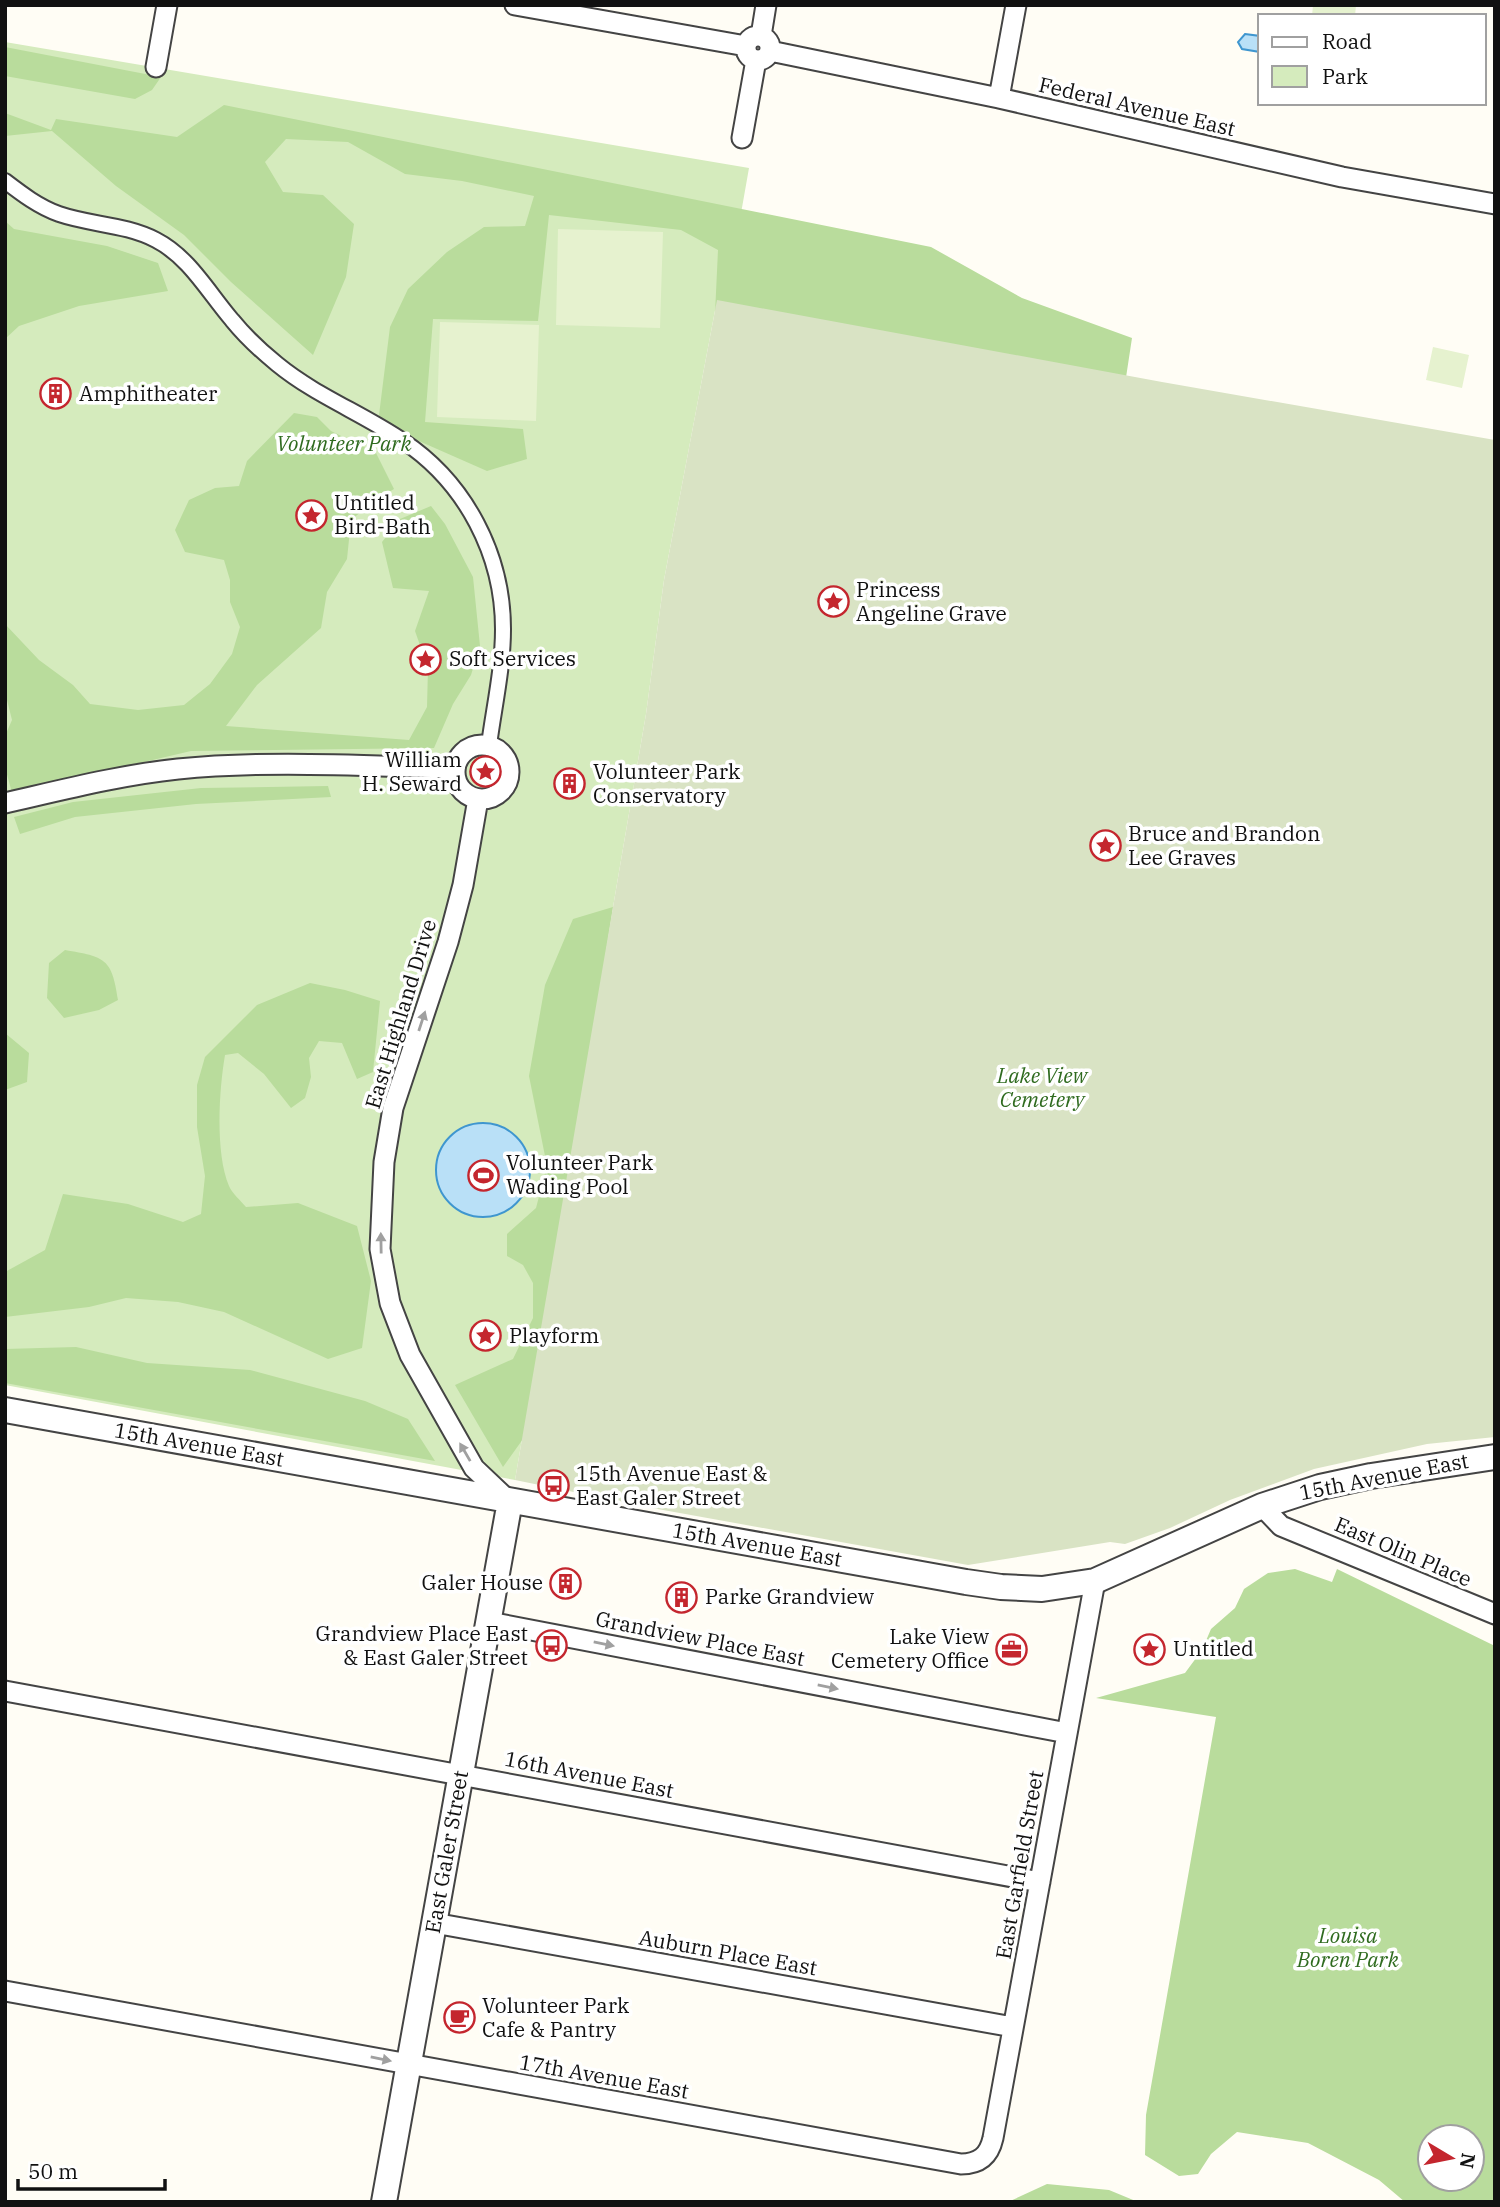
<svg xmlns="http://www.w3.org/2000/svg" width="1500" height="2207" font-family="'IBM Plex Serif',serif">
<style>
.green{fill:#d5ebbd}
.forest{fill:#b9dc9c;fill-rule:evenodd}
.cemetery{fill:#d9e3c4}
.pitch{fill:#e6f2cf}
.water{fill:#b9e0f7;stroke:#3f96cf;stroke-width:2}
.lines{fill:none;stroke-linecap:round;stroke-linejoin:round}
.pedestrian-casing{stroke:#444;stroke-width:18}
.minor-casing{stroke:#444;stroke-width:23}
.tertiary-casing{stroke:#444;stroke-width:28}
.pedestrian{stroke:#fff;stroke-width:14}
.minor{stroke:#fff;stroke-width:19}
.tertiary{stroke:#fff;stroke-width:24}
.oneway{fill:#a0a0a0}
.labels{text-anchor:middle;stroke-width:7;stroke-linejoin:round;paint-order:stroke}
.street-label{font-size:21px;fill:#111;stroke:#fff}
.poi-label{font-size:21px;fill:#111;stroke:#fff;text-anchor:start}
.park-label{font-size:21px;font-style:italic;fill:#2f6b1f;stroke:#fff}
</style>
<rect width="100%" height="100%" fill="#fffdf5"/>
<path class="green" d="M5,42L749,168L740,219L717,300L664,580L646,714L515,1480L5,1385Z"/>
<path class="forest" d="M5,47L161,77L152,90L135,99L5,76Z
M224,105L931,247L1022,298L1132,338L1125,384L714,335L718,250L681,230L549,215L538,321L433,319L425,422L523,429L527,459L487,471L378,423L390,327L408,289L447,252L484,227L525,226L534,196L462,181L405,174L348,142L286,139L265,162L283,192L323,195L354,224L346,277L313,355L231,282L184,235L116,186L52,131L5,136V113L51,130L56,119L177,137Z
M5,221L14,229L107,246L158,263L168,291L79,306L19,326L5,339Z
M294,413L317,417L331,431L376,453L394,489L374,501L351,520L347,559L327,592L321,628L257,685L226,726L409,740L427,707L428,668L415,631L429,591L393,588L382,542L400,519L431,506L445,524L473,577L480,646L471,675L453,704L434,748L191,751L12,793L5,767V736L12,720L5,692V624L39,660L73,685L90,704L138,710L184,705L210,684L232,654L240,627L230,602V580L224,560L185,552L175,530L189,500L215,488L239,486L247,461Z
M328,786L331,797L196,804L75,817L20,834L14,817L73,802L201,788Z
M613,907L533,1425L503,1467L455,1385L513,1359L533,1318V1283L523,1265L507,1256V1234L536,1208L547,1166L529,1076L545,985L573,919Z
M65,950C105,957 112,958 118,1000L99,1010L64,1018L47,998L49,963Z
M310,983L345,990L380,1001L373,1072L357,1079L342,1043L319,1041L309,1058L311,1077L305,1098L291,1108L264,1074L238,1053L225,1055C219,1090 215,1153 229,1186C232,1193 241,1201 246,1207L298,1203L357,1226L371,1281L362,1348L328,1359L224,1312L178,1302L126,1298L89,1307L5,1317V1272L45,1250L63,1194L128,1204L183,1222L201,1214L205,1176L197,1127V1085L205,1057L257,1005Z
M5,1033L29,1053L27,1082L5,1090Z
M76,1347L147,1363L250,1370L365,1401L408,1419L435,1461L5,1383V1349Z
M1295,1569L1332,1582L1337,1569L1495,1646V2202H1405L1379,2180L1308,2143L1237,2132L1211,2154L1198,2174L1179,2176L1145,2155L1146,2115L1216,1717L1096,1698L1185,1673L1202,1650L1211,1629L1235,1608L1244,1589L1268,1573ZM1430,2137H1472V2179H1430Z
M1047,2184L1109,2190L1138,2202H1008Z"/>
<path class="cemetery" d="M717,300L1162,382L1495,440V1437L1427,1444L1314,1469L1230,1500L1170,1528L1125,1544L1110,1542L968,1565L652,1508L515,1480L646,714L664,580Z"/>
<path class="pitch" d="M1313,5H1356L1355,16H1312Z
M558,229L663,232L660,328L556,325Z
M440,322L539,325L536,421L437,417Z
M1433,347L1469,355L1462,388L1426,380Z"/>
<path class="water" d="M1245,34L1260,36V52L1242,49L1238,42Z
M436 1170a47 47 0 1 1 94 0a47 47 0 1 1-94 0Z"/>
<g class="lines">
<defs>
<path id="pedestrian" d="M5,181C22,194 39,207 59,214C91,225 125,224 156,240C189,257 208,292 232,320C245,336 261,351 277,364C316,396 362,413 403,441C466,483 503,555 503,629C503,668 494,707 489,745"/>
<path id="minor" d="M515,5L746,46
M746 48a12 12 0 1 1 24 0a12 12 0 1 1-24 0Z
M761,36L766,5
M770,51L999,98L1342,177L1495,204
M156,67L167,5
M999,98L1016,5
M742,138L756,60
M455 772a27 27 0 1 1 54 0a27 27 0 1 1-54 0Z
M478,799L463,885L448,942L393,1108L384,1162L380,1249L390,1303L410,1355L474,1468L509,1501
M5,803C62,790 120,775 178,769C269,760 363,766 455,768
M1262,1506L1281,1526L1495,1614
M489,1622L1067,1733
M5,1691L1040,1882
M434,1923L1013,2027
M5,1991L961,2164C979,2164 989,2156 993,2138L1095,1581"/>
<path id="tertiary" d="M5,1410L966,1582L1001,1587L1042,1589L1095,1581L1262,1506L1320,1487L1371,1476L1495,1457
M384,2202L510,1501"/>
</defs>
<use href="#pedestrian" class="pedestrian-casing"/>
<use href="#minor" class="minor-casing"/>
<use href="#tertiary" class="tertiary-casing"/>
<use href="#pedestrian" class="pedestrian"/>
<use href="#minor" class="minor"/>
<use href="#tertiary" class="tertiary"/>
</g>
<defs><path id="oneway-solid" d="M-6-.8H1V-3.2L6.5 0L1 3.2V.8H-6Z" transform="scale(1.75)"/></defs>
<g class="oneway">
<use href="#oneway-solid" transform="translate(422 1021) rotate(-72)"/>
<use href="#oneway-solid" transform="translate(381 1243) rotate(-91)"/>
<use href="#oneway-solid" transform="translate(465 1452) rotate(-120)"/>
<use href="#oneway-solid" transform="translate(604 1644) rotate(11)"/>
<use href="#oneway-solid" transform="translate(828 1687) rotate(11)"/>
<use href="#oneway-solid" transform="translate(381 2059) rotate(11)"/>
</g>
<defs>
<symbol id="building-ring" viewBox="-11 -11 22 22"><circle r="9.5" fill="#fff" stroke="#c4262e" stroke-width="1.5"/><path d="M-4-6H4V6H1V3H-1V6H-4ZM-2.5-4.3h1.7v1.8h-1.7ZM.8-4.3h1.7v1.8H.8ZM-2.5-1h1.7V.8h-1.7ZM.8-1h1.7V.8H.8Z" fill="#c4262e"/></symbol>
<symbol id="sight-ring" viewBox="-11 -11 22 22"><circle r="9.5" fill="#fff" stroke="#c4262e" stroke-width="1.5"/><path d="M0-6L1.8-2.2L6-1.7L2.9 1.2L3.7 5.4L0 3.3L-3.7 5.4L-2.9 1.2L-6-1.7L-1.8-2.2Z" fill="#c4262e"/></symbol>
<symbol id="stadium-ring" viewBox="-11 -11 22 22"><circle r="9.5" fill="#fff" stroke="#c4262e" stroke-width="1.5"/><path d="M0-5a6.5 5 0 1 0 0 10a6.5 5 0 1 0 0-10ZM-3.5-1.8h7v3.6h-7Z" fill="#c4262e"/></symbol>
<symbol id="bus-ring" viewBox="-11 -11 22 22"><circle r="9.5" fill="#fff" stroke="#c4262e" stroke-width="1.5"/><path d="M-5-6H5V4H4V6H2V4H-2V6H-4V4H-5ZM-3.5-4V0h7V-4ZM-3.5 1.2v1.5H-2V1.2ZM2 1.2v1.5H3.5V1.2Z" fill="#c4262e"/></symbol>
<symbol id="office-ring" viewBox="-11 -11 22 22"><circle r="9.5" fill="#fff" stroke="#c4262e" stroke-width="1.5"/><path d="M-6-3h4V-5.5h4V-3h4V5H-6ZM-1-4.5V-3h2v-1.5ZM-6 0V1H6V0Z" fill="#c4262e"/></symbol>
<symbol id="cafe-ring" viewBox="-11 -11 22 22"><circle r="9.5" fill="#fff" stroke="#c4262e" stroke-width="1.5"/><path d="M-5.5-4.5H6V0H3Q3 3.5 0 3.5H-2.5Q-5.5 3.5-5.5 0ZM3-3.2v2h1.7v-2ZM-6 4.5H4V6H-6Z" fill="#c4262e"/></symbol>
</defs>
<g fill-rule="evenodd">
<use href="#building-ring" x="38" y="376" width="35" height="35"/>
<use href="#sight-ring" x="294" y="498" width="35" height="35"/>
<use href="#sight-ring" x="816" y="584" width="35" height="35"/>
<use href="#sight-ring" x="408" y="642" width="35" height="35"/>
<use href="#sight-ring" x="468" y="754" width="35" height="35"/>
<use href="#building-ring" x="552" y="766" width="35" height="35"/>
<use href="#sight-ring" x="1088" y="828" width="35" height="35"/>
<use href="#stadium-ring" x="466" y="1158" width="35" height="35"/>
<use href="#sight-ring" x="468" y="1318" width="35" height="35"/>
<use href="#bus-ring" x="536" y="1468" width="35" height="35"/>
<use href="#building-ring" x="548" y="1566" width="35" height="35"/>
<use href="#building-ring" x="664" y="1580" width="35" height="35"/>
<use href="#bus-ring" x="534" y="1628" width="35" height="35"/>
<use href="#office-ring" x="994" y="1632" width="35" height="35"/>
<use href="#sight-ring" x="1132" y="1632" width="35" height="35"/>
<use href="#cafe-ring" x="442" y="2000" width="35" height="35"/>
</g>
<g class="labels">
<g class="street-label">
<text transform="translate(1137 107) rotate(13)" y="7">Federal Avenue East</text>
<text transform="translate(401 1014) rotate(-73)" y="7">East Highland Drive</text>
<text transform="translate(199 1445) rotate(10)" y="7">15th Avenue East</text>
<text transform="translate(1384 1477) rotate(-11)" y="7">15th Avenue East</text>
<text transform="translate(757 1545) rotate(10)" y="7">15th Avenue East</text>
<text transform="translate(1403 1552) rotate(23)" y="7">East Olin Place</text>
<text transform="translate(700 1639) rotate(11)" y="7">Grandview Place East</text>
<text transform="translate(589 1775) rotate(11)" y="7">16th Avenue East</text>
<text transform="translate(447 1852) rotate(-80)" y="7">East Galer Street</text>
<text transform="translate(1020 1865) rotate(-80)" y="7">East Garfield Street</text>
<text transform="translate(728 1953) rotate(10)" y="7">Auburn Place East</text>
<text transform="translate(604 2077) rotate(10)" y="7">17th Avenue East</text>
</g>
<g class="poi-label">
<text x="79" y="401">Amphitheater</text>
<text x="334" y="510">Untitled<tspan x="334" dy="24">Bird-Bath</tspan></text>
<text x="856" y="597">Princess<tspan x="856" dy="24">Angeline Grave</tspan></text>
<text x="449" y="666">Soft Services</text>
<text x="462" y="767" text-anchor="end">William<tspan x="462" dy="24">H. Seward</tspan></text>
<text x="593" y="779">Volunteer Park<tspan x="593" dy="24">Conservatory</tspan></text>
<text x="1128" y="841">Bruce and Brandon<tspan x="1128" dy="24">Lee Graves</tspan></text>
<text x="506" y="1170">Volunteer Park<tspan x="506" dy="24">Wading Pool</tspan></text>
<text x="509" y="1343">Playform</text>
<text x="576" y="1481">15th Avenue East &amp;<tspan x="576" dy="24">East Galer Street</tspan></text>
<text x="543" y="1590" text-anchor="end">Galer House</text>
<text x="705" y="1604">Parke Grandview</text>
<text x="528" y="1641" text-anchor="end">Grandview Place East<tspan x="528" dy="24">&amp; East Galer Street</tspan></text>
<text x="989" y="1644" text-anchor="end">Lake View<tspan x="989" dy="24">Cemetery Office</tspan></text>
<text x="1173" y="1656">Untitled</text>
<text x="482" y="2013">Volunteer Park<tspan x="482" dy="24">Cafe &amp; Pantry</tspan></text>
</g>
<g class="park-label">
<text x="344" y="451">Volunteer Park</text>
<text x="1042" y="1083">Lake View<tspan x="1042" dy="24">Cemetery</tspan></text>
<text x="1348" y="1943">Louisa<tspan x="1348" dy="24">Boren Park</tspan></text>
</g>
</g>
<rect width="1500" height="2207" fill="none" stroke="#111111" stroke-width="14"/>
<rect x="1258" y="14" width="228" height="91" fill="#ffffff" stroke="#a0a0a0" stroke-width="2"/>
<rect x="1272" y="37" width="35" height="10" fill="#ffffff" stroke="#a0a0a0" stroke-width="2"/>
<text x="1322" y="49" font-size="21" fill="#111111">Road</text>
<rect x="1272" y="66" width="35" height="21" fill="#d5ebbd" stroke="#a0a0a0" stroke-width="2"/>
<text x="1322" y="84" font-size="21" fill="#111111">Park</text>
<g transform="translate(1451 2158) rotate(100)"><circle r="33" fill="#ffffff" stroke="#a0a0a0" stroke-width="2"/>
<path d="M0-5L12 26L0 18L-12 26Z" fill="#c4262e"/>
<text y="-10" font-size="19" font-weight="bold" text-anchor="middle" fill="#111111">N</text>
</g>
<path d="M18 2179v10h147v-10" fill="none" stroke="#111111" stroke-width="3.5"/>
<text x="28" y="2179" font-size="21" fill="#111111" stroke="#ffffff" stroke-width="5" paint-order="stroke">50 m</text>
</svg>
